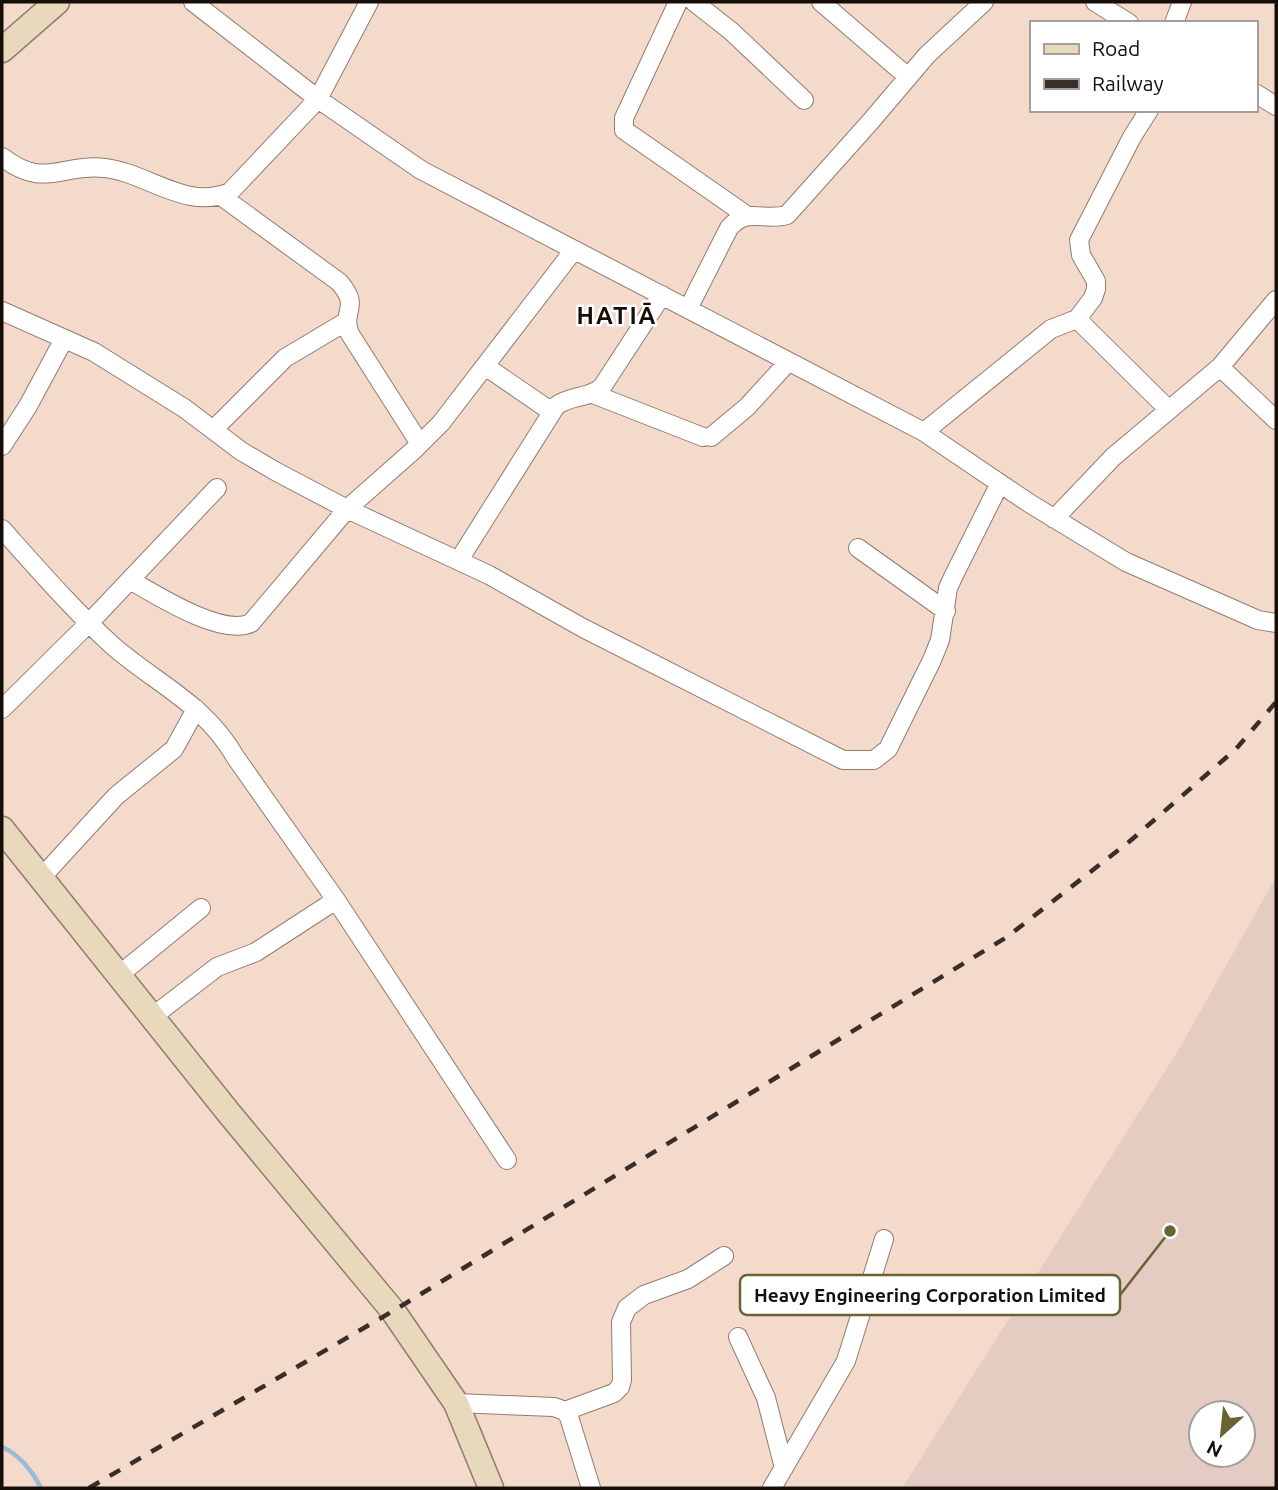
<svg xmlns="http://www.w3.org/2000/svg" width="1278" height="1490" font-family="Ubuntu,sans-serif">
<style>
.industrial{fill:#e4ccc3;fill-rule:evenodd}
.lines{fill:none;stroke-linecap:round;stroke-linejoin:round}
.stream{stroke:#9bbcd9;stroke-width:4.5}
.street-casing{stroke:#927c6e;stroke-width:20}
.secondary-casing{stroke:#927c6e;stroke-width:27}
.street{stroke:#fff;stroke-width:18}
.secondary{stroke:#e8d9bc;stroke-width:24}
.rail{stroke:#392e28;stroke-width:4.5;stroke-dasharray:12 12;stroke-linecap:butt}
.labels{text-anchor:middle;stroke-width:5;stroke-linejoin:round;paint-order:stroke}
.district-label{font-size:24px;font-weight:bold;letter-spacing:2px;fill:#160e09;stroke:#fff}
.leader{fill:none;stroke:#686330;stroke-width:2.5}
.callout-dot{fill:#686330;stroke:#fff;stroke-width:2.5}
.callout{fill:#fff;stroke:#686330;stroke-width:2.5}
.callout-label{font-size:19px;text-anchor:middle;font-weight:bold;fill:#160e09}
</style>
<rect width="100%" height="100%" fill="#f3dacb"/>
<path class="industrial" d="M1276,877V1488H902L1179,1049ZM1201,1413H1243V1455H1201Z"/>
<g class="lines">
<path class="stream" d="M2,1447C19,1454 33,1472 41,1488"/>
<defs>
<path id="street" d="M193,2L318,99L421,170L924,432L1029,503L1126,562L1258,620L1276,623
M678,2L624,118V130L746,215
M694,2L731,31L804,100
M821,2L908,77
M1095,2L1129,23
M1174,23L1182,2
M1255,93L1276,106
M2,157C45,190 61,163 105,168C148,173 186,211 230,192L318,99L369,2
M221,196L339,282C362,308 340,310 350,334L420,444
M688,309L729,228C748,206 763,222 787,215L871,121L927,55L984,2
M2,311L94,352L184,408L241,451L275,471L347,509L489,575L583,628L843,760H874L888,749L932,660L940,640L948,588L954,575L1000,483
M1077,319L1168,409
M485,366L552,412
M1220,367L1276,420
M593,394L703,437
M213,430L285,358L347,321
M924,432L1051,329L1077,319L1093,298L1096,289V281L1081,255L1079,240L1132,137L1149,110
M711,437L747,407L788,362
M2,446L28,406L64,339
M1054,519L1113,457L1220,367L1276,300
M2,529C36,567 75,612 113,646C158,685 204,703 236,758L336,900L507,1160
M858,548L946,611
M459,560L556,406C570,395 588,399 602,387L662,295
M130,580C156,595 222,637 251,623L347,509L415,449L441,423L574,250
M2,709L90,622L217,488
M41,878L116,796L174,749L196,709
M119,975L201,908
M152,1017L217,967L256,952L336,900
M738,1337L766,1398L784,1468
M456,1403L554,1407L565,1411L569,1417L591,1488
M565,1411L614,1393L620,1387L622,1380L621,1322L627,1308L644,1295L688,1279L724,1256
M772,1488L846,1361L884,1239"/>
<path id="secondary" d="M2,50L57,2
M2,829L228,1112L393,1311L456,1403L491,1488"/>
</defs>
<use href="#street" class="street-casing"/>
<use href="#secondary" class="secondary-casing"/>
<use href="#street" class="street"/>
<use href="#secondary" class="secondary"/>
<path class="rail" d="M89,1488L393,1311L1007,937L1130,841L1236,749L1276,702"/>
</g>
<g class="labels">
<g class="district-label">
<text x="617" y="324">HATIĀ</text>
</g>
</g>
<path class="leader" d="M1170 1231L1120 1295"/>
<circle class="callout-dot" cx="1170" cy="1231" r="7"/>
<rect class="callout" x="740" y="1275" width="380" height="40" rx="7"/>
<g class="callout-label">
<text x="930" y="1302">Heavy Engineering Corporation Limited</text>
</g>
<rect width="1278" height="1490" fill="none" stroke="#160e09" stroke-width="7"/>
<rect x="1030" y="21" width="228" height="91" fill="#ffffff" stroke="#a29f9d" stroke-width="2"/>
<rect x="1044" y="44" width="35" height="10" fill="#e8d9bc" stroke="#a29f9d" stroke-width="2"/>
<text x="1092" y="56" font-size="21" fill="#160e09">Road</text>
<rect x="1044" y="79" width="35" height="10" fill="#392e28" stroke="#a29f9d" stroke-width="2"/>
<text x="1092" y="91" font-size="21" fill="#160e09">Railway</text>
<g transform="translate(1222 1434) rotate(207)"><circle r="33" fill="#ffffff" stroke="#a29f9d" stroke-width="2"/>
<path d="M0-5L12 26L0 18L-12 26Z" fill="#686330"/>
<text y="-10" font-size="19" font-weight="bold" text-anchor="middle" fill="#160e09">N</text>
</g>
</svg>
